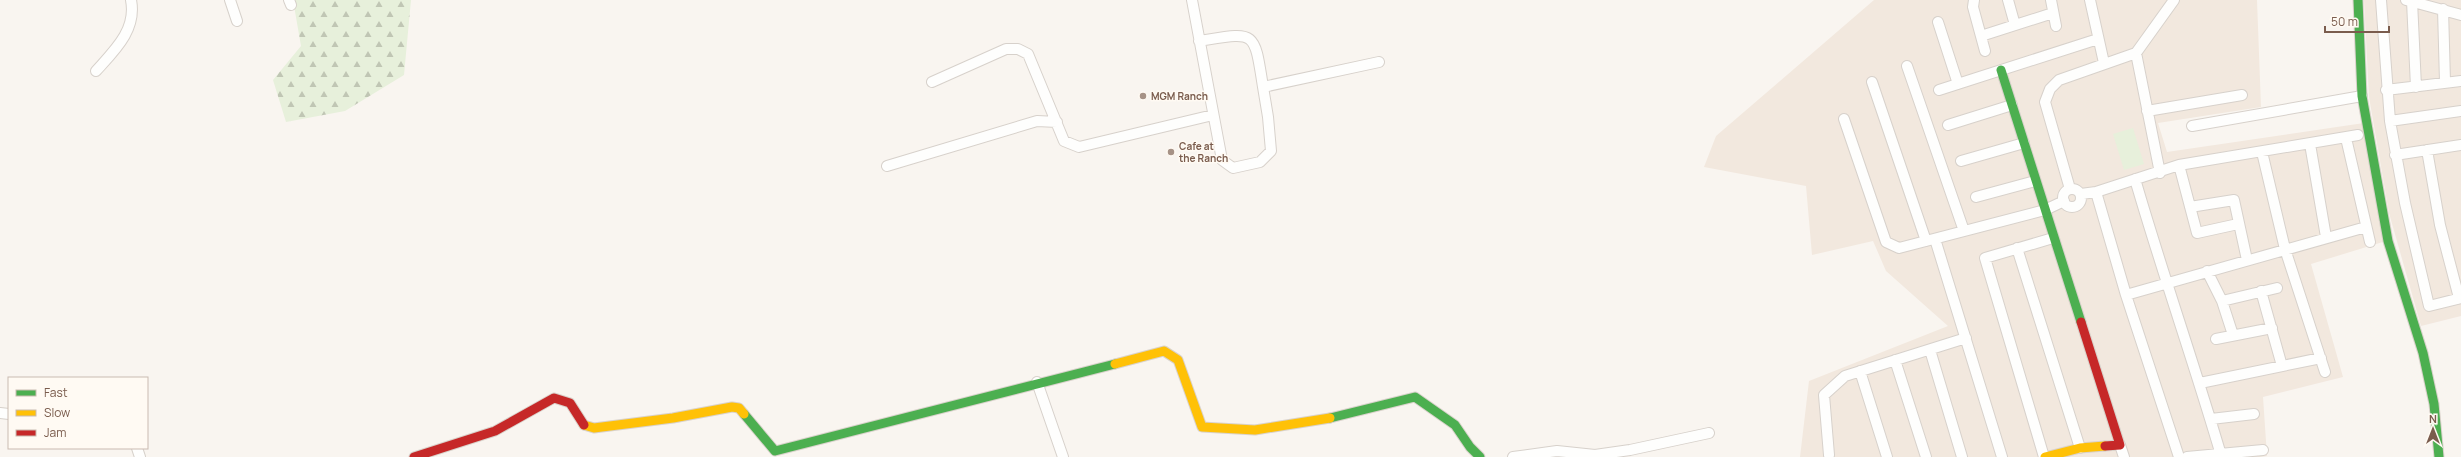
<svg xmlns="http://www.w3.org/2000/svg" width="2461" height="457" font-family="Manrope,sans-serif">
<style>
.residential{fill:#f2e8de}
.forest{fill:url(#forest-firs)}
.garden{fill:#e7f0db}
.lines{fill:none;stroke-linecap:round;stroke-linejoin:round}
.street-casing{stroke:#d7d1cb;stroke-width:12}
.fast-casing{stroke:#d9d2cb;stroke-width:11}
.slow-casing{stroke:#d9d2cb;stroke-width:11}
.jam-casing{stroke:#d9d2cb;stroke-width:11}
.street{stroke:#fefefd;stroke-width:10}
.fast{stroke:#4caf50;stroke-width:9}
.slow{stroke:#ffc107;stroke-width:9}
.jam{stroke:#c62828;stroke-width:9}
.poi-dot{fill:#a69286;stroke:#fffaf3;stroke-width:1.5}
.labels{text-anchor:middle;stroke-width:3;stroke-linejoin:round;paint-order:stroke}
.poi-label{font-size:10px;font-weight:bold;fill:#7a5c4d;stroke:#fffaf3;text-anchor:start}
</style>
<defs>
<pattern id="forest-firs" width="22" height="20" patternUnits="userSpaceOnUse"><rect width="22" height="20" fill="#e7f0db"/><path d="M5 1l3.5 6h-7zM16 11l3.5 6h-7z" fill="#c0c6b4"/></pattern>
</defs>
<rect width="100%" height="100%" fill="#f9f5f0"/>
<path class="residential" d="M1874,0H2257L2261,107L2158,123L2167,152L2364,123L2386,241L2311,264L2343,377L2263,397L2267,456L2260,457H1800L1809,381L1948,326L1886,271L1873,241L1812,255L1806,186L1704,167L1716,136Z
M2364,0H2461V316L2421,326L2389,213L2369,97Z"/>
<path class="forest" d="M293,0H411L404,75L345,111L286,122L273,80L301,46Z"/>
<path class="garden" d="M2133,128L2144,164L2124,170L2113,134Z"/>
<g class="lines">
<defs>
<path id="street" d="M230,0L237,21
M289,0L291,5
M1192,0L1222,160L1233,168L1260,162L1271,151L1268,117L1263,87L1379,62
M1974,0L1973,7L1985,51
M2008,0L2015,25
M2051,0L2056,26
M2090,0L2104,63
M2381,0L2390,121L2405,203L2429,306L2461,298
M2406,0L2461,15
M2412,1L2416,87
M2443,9L2445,82
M1938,22L1958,84
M1981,36L2053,13
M1199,41C1256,32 1254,29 1263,87
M2136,53L2160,173
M1907,66L1964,231
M96,71C114,51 137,30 131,0
M932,82L1006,49H1018L1028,54L1064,141L1079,147L1213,115
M1872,82L1926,241
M1939,90L2098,39
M2386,90L2461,81
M2147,111L2242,95
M1844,119L1886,242L1899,248L2045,210L2064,201
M2390,121L2461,111
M1948,125L2012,105
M2192,126L2362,96
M2346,138L2370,242
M2310,144L2326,237
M2427,150L2440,225L2459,298
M2262,152L2285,249L2325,372
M2395,155L2461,145
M1961,161L2024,143
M2179,165L2197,233L2238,224
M887,166L1037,121L1057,122
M2135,179C2162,272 2194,363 2221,455
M2070,189L2045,102L2050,89L2059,80L2136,53L2174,0
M2063 198a9 9 0 1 1 18 0a9 9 0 1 1-18 0Z
M2096,192L2126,295L2179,457
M2081,194L2096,192L2179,165L2358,135
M1976,197L2035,181
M2190,207L2234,200L2247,260
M1935,239L2002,457
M2017,248L2080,448
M2207,271L2222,301L2233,335
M2261,291L2282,366
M2126,295L2366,227
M2222,301L2277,288
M2216,339L2272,328
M1930,350L1962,457
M1895,360L1926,457
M1860,371L1887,457
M1037,382L1063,457
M2200,383L2321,358
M0,413L9,414
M2211,419L2254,414
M2120,445L2124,457
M137,448L140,457
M1829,455L1824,395L1845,376L1966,338
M1513,457L1557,451L1595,455L1630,450L1709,433
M2044,457L1985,258L2053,238
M2187,457L2263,450"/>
<path id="fast" d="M2358,0L2362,96L2388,241L2423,353L2434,404L2439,457
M2001,70L2081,322
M744,414L775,451L1115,364
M1330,418L1415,397L1455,425L1470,447L1480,457"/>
<path id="slow" d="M1115,364L1164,351L1178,360L1202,427L1255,430L1330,418
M584,425L594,428L673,418L732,407L739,408L744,414
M2045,457L2080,448L2105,446"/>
<path id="jam" d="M2081,322L2120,445L2105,446
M414,457L495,431L554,398L570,403L584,425"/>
</defs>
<use href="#street" class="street-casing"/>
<use href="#fast" class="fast-casing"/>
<use href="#slow" class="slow-casing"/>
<use href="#jam" class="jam-casing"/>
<use href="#street" class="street"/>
<use href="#fast" class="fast"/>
<use href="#slow" class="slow"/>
<use href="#jam" class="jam"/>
</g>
<g class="poi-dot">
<circle cx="1143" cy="96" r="4"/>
<circle cx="1171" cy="152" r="4"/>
</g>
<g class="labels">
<g class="poi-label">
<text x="1151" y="100">MGM Ranch</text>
<text x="1179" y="150">Cafe at<tspan x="1179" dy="12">the Ranch</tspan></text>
</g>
</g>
<rect x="8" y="377" width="140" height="72" fill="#fffaf3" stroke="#cabbb1"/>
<rect x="16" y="390" width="20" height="6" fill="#4caf50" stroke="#cabbb1"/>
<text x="44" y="397" font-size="12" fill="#7a5c4d">Fast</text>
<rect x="16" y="410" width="20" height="6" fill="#ffc107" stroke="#cabbb1"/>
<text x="44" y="417" font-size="12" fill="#7a5c4d">Slow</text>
<rect x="16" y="430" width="20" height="6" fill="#c62828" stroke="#cabbb1"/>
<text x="44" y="437" font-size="12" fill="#7a5c4d">Jam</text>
<g transform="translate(2433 429)" stroke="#fffaf3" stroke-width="3" paint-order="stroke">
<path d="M0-3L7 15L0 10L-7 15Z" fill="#7a5c4d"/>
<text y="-6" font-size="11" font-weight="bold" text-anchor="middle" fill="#7a5c4d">N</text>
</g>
<path d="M2325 26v6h64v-6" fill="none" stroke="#7a5c4d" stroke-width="2"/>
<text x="2331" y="26" font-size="12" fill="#7a5c4d" stroke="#fffaf3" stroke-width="3" paint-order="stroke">50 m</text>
</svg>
